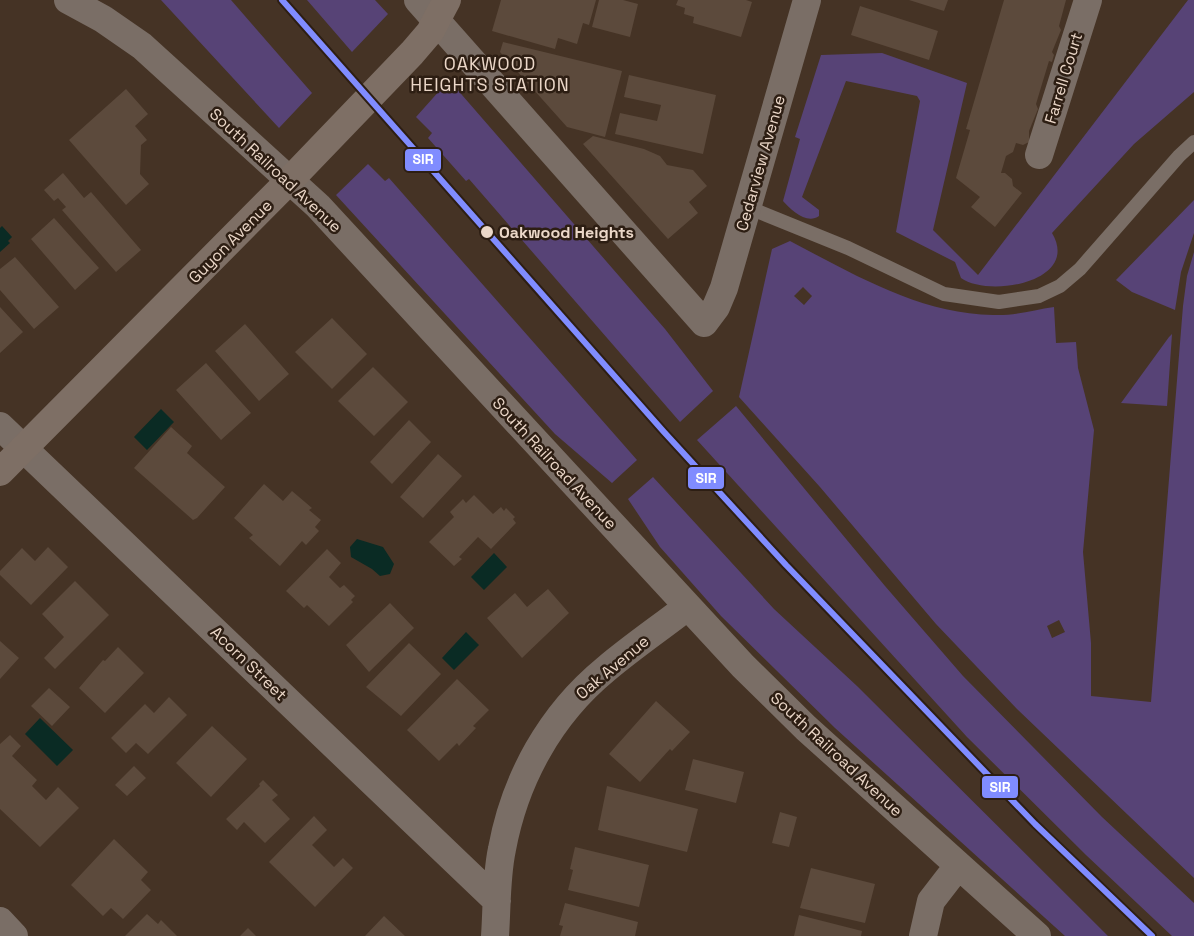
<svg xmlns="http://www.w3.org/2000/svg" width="1194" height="936" font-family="'Space Grotesk',sans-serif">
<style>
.green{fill:#574376;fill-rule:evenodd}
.water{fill:#0a2b24}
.building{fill:#5c4a3c}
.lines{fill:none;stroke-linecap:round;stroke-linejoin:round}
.lane{stroke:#7a6e66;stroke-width:14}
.street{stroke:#7a6e66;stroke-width:28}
.secondary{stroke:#7e6f65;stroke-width:28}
.metro-1-casing{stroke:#2d1e13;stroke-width:10}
.metro-1{stroke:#808cff;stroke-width:6}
.stop-dot{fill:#ebd7c8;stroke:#2d1e13;stroke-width:2}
.labels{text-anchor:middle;stroke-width:5;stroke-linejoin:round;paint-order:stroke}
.street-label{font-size:16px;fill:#ebd7c8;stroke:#2d1e13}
.stop-label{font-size:16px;font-weight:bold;fill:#ebd7c8;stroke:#2d1e13;text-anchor:start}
.neighbourhood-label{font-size:18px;letter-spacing:1px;fill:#ebd7c8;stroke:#2d1e13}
.line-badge{stroke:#2d1e13;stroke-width:2}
.badge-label{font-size:14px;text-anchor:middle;font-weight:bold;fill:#fff}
</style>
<rect width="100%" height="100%" fill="#453325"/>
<path class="green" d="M161,0H231L312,93L279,128Z
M307,0H375L388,14L352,52Z
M1188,0H1194V92L1134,144L1052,233C1081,282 989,298 961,278L955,262L896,232L920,101L917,96L846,81L802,197L819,210V216C807,225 791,210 783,201L800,139L795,137L821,55L882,53L967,83L933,230L978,275Z
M449,80L665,329L713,391L680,422L469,179L466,181L428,138L432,133L416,117Z
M368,164L385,181L389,178L637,460L612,483L555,434L336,195Z
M1194,200V233L1181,272L1175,310L1132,292L1116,280Z
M790,241C853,274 920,314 993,315C1014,316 1033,310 1054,307L1056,343L1076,342L1078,368L1094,430L1083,552L1091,643V696L1151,702L1183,306L1187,276L1194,252V878L1017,709L936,624L820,487L739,397L772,249ZM803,287L812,296L804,305L794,296ZM1059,620L1065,632L1052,638L1047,626Z
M1172,334L1167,406L1121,403L1169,337Z
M736,406L885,586L963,676L1102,817L1194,903V936H1172L1086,855L967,737L697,440Z
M653,477L774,609L857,686L1108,936H1065L835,728L721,616L660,547L628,499Z"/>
<path class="water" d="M2,226L12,237L8,241L10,243L0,252V228Z
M161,409L174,422L147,450L134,437Z
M357,539L383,547L394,564L390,574L380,576L372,569L351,557L350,547Z
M494,553L507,567L484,590L471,577Z
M466,632L479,645L454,670L442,658Z
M40,718L73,750L57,766L25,734Z"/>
<path class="building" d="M501,0H596L589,25L583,23L577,44L558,38L555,49L492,31Z
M599,0H623L638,4L630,37L592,27Z
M678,0H746L752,2L741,37L693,23L694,17L684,14L685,8L676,5Z
M909,0H948L944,11Z
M1004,0H1066L1059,26L1061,30L1052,52L1054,55L1052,62L1049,61L1042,84L1036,104L1038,109L1029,131V142L1023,145L1016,143L1013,152L1006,156L1001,173H1005L1012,179L1013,186L1022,193L995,227L971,207L980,197L956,178L970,130L966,129Z
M860,6L938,31L929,60L851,35Z
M503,42L622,71L605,137L567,127L500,52Z
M629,75L716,95L703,154L615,134L620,113L657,121L661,105L624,97Z
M126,89L148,114L135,126L147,140L141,145L140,174L149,184L126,205L69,140Z
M593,136L644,149L660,156L667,165L693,170L707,186L689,202L698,213L668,239L583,144Z
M63,173L84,198L91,192L141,250L116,272L62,210L66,207L58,198L54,201L44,190Z
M54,218L99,268L75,290L31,239Z
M15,257L59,307L34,329L0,290V269Z
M0,307L23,332L0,353Z
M332,318L367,354L332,389L295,352Z
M245,324L289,374L259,401L215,351Z
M206,363L251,413L221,440L176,390Z
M373,367L408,402L374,436L338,401Z
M409,420L431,442L392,484L370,462Z
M171,427L192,446L187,453L225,487L197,518L193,520L134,468Z
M438,454L462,476L423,518L400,497Z
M264,484L283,501L292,491L312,508L309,510L321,520L315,527L319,531L306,545L302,541L280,566L249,538L253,535L234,518Z
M474,495L493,514L501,507L504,511L506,508L515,517L513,519L516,523L491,549L478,537L459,557L462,559L454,566L429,542L454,517L450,512L463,499L466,503Z
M48,547L68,567L31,605L0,575V571L22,548L35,561Z
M327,549L341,563L329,577L340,588L344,585L355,596L351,600L353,602L329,626L307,605L304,608L286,591Z
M75,581L109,615L55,669L44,658L64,637L42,614Z
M548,589L569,613L522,658L487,618L515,593L527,607Z
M390,603L414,628L369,672L346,645Z
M0,641L19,658L0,679Z
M409,643L441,674L401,716L366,687Z
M118,647L144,673L105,713L79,688L103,660L105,661Z
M457,679L489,710L473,726L476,728L459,746L457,743L439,761L407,730Z
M49,688L70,707L52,726L31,706Z
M169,697L187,715L148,754L136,743L126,753L111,738L145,704L154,713Z
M656,701L690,732L672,751L670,749L640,782L609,754Z
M212,726L247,759L211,797L176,763Z
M10,735L21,746L12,756L37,780L32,786L46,800L58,787L79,808L40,847L0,809V744Z
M693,759L744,772L736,803L685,790Z
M134,766L146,778L127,796L115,785Z
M263,780L278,795L272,800L290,819L265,843L244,822L237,830L226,819L260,786L259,784Z
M607,786L698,809L687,852L598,830Z
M780,812L797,817L789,847L772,843Z
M314,816L327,830L312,845L334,867L343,858L353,868L315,907L269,862Z
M114,839L148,872L141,880L151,890L123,919L111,908L103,916L71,885Z
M575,847L649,865L639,907L568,890L573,870L570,869Z
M811,868L875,884L865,923L800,908Z
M565,903L638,922L635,936H560L563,926L559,925Z
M147,914L158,924L161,920L177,936H125Z
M799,915L862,931L861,936H794Z
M384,916L405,936H365Z
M248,928L256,936H240Z"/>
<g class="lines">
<path class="lane" d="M747,207L848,248L944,294L999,302L1039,296L1060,286L1080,269L1179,156L1194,142"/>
<path class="street" d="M68,0L103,19L142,46L318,206L743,666L806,728L1037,936
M418,0L704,323L716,307L724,288L807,0
M1039,155L1088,0
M0,426L497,901
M0,921L14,936
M495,936C497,908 496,877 502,849C515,779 550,715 606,669C632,647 660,628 687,607
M923,936L931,901L958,866"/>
<path class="secondary" d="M0,472L289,181L412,53L430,32L447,0"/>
<defs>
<path id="metro-1" d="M282,0L664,432L786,565L1035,824L1152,936"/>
</defs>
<use href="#metro-1" class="metro-1-casing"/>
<use href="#metro-1" class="metro-1"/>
</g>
<circle class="stop-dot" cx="487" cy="232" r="7"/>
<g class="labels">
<g class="street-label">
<text transform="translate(1063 78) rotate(-73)" y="6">Farrell Court</text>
<text transform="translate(760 163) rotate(-74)" y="6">Cedarview Avenue</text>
<text transform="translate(276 170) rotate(43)" y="6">South Railroad Avenue</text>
<text transform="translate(230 241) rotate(-45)" y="6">Guyon Avenue</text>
<text transform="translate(555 463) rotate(47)" y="6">South Railroad Avenue</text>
<text transform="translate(249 663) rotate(44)" y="6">Acorn Street</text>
<text transform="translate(612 667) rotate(-40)" y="6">Oak Avenue</text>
<text transform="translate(837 754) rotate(43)" y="6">South Railroad Avenue</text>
</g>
<g class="stop-label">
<text x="499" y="238">Oakwood Heights</text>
</g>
<g class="neighbourhood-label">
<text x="490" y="70">OAKWOOD<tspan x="490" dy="21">HEIGHTS STATION</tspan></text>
</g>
</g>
<g class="line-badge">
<rect x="404" y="148" width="38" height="24" rx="5" fill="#808cff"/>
<rect x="687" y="466" width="38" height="24" rx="5" fill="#808cff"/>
<rect x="981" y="775" width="38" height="24" rx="5" fill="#808cff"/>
</g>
<g class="badge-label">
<text x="423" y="164">SIR</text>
<text x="706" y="483">SIR</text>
<text x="1000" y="792">SIR</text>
</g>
</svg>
